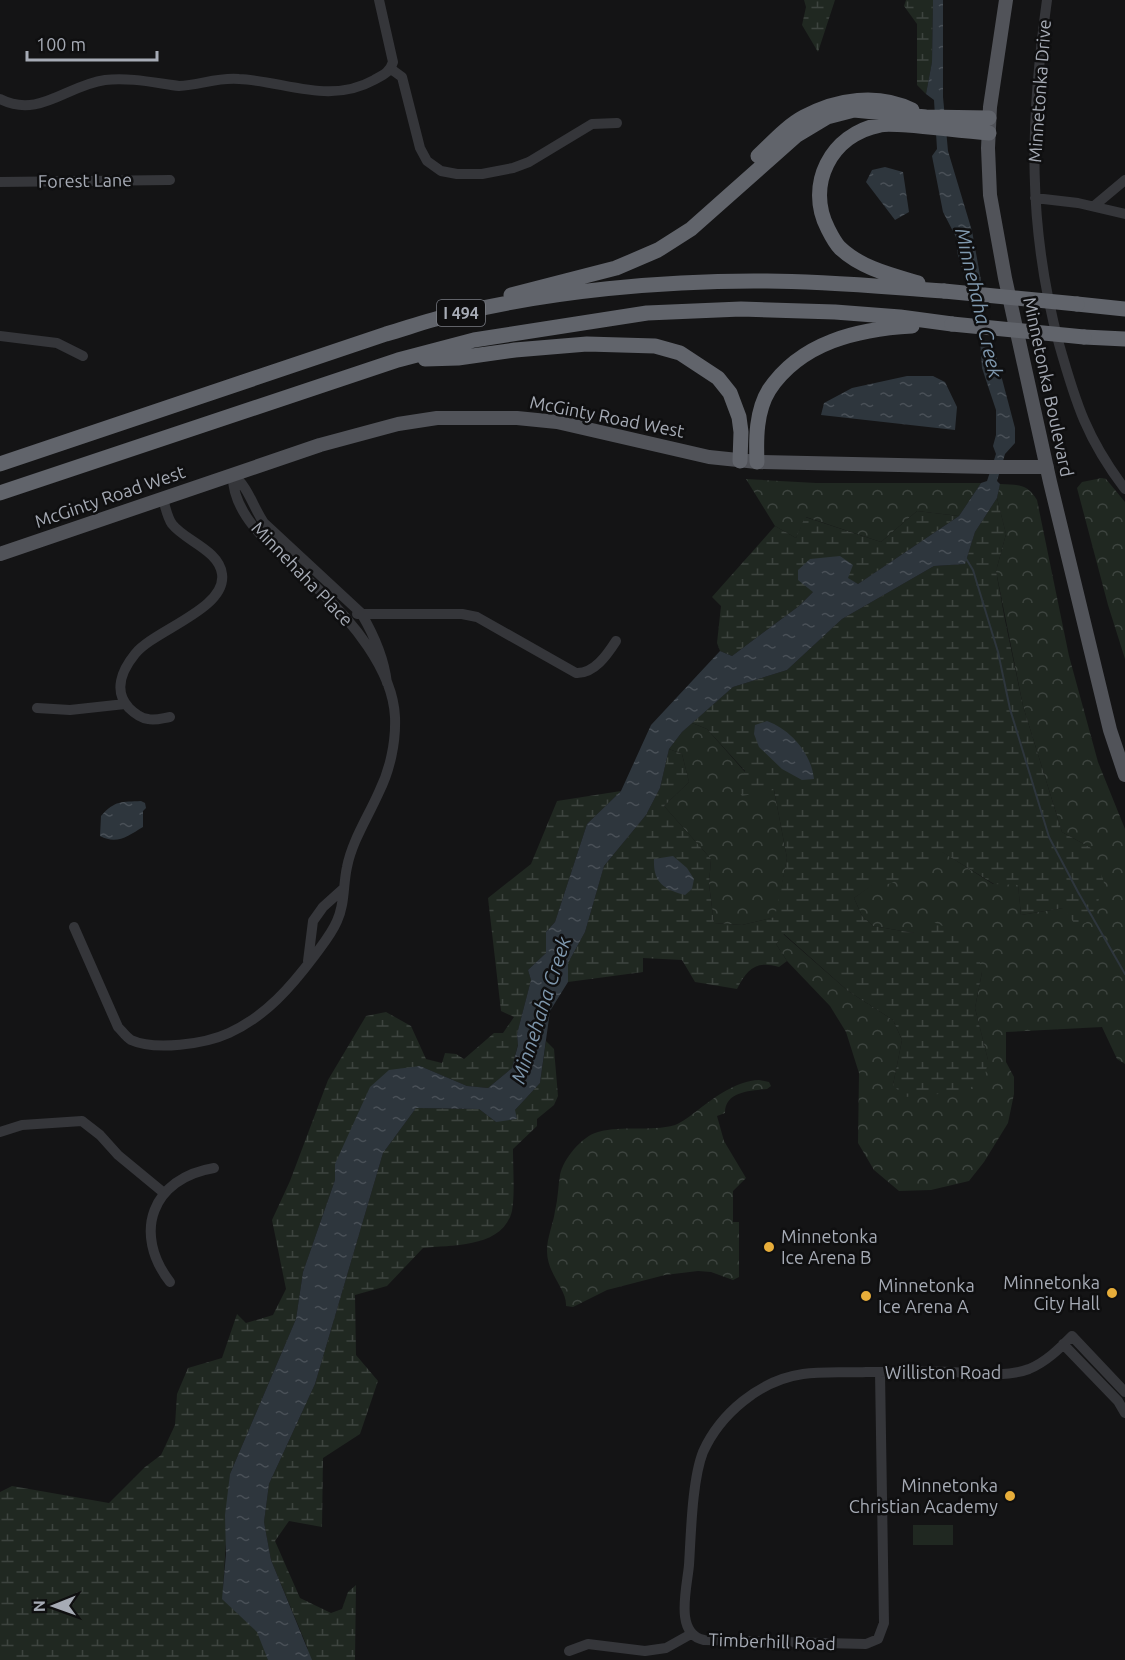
<svg xmlns="http://www.w3.org/2000/svg" width="1125" height="1660" font-family="Ubuntu,sans-serif">
<style>
.grass{fill:#202821}
.forest{fill:url(#forest-crowns)}
.wetland{fill:url(#wetland-marsh)}
.water{fill:url(#water-ripples)}
.pier{fill:#141415}
.lines{fill:none;stroke-linecap:round;stroke-linejoin:round}
.stream{stroke:#2e363d;stroke-width:2}
.minor{stroke:#35363a;stroke-width:10}
.major{stroke:#515359;stroke-width:14}
.highway{stroke:#61646b;stroke-width:15}
.highway-bridge{stroke:#61646b;stroke-width:15}
.poi-dot{fill:#e7ad3a;stroke:#0f0f10;stroke-width:2}
.labels{text-anchor:middle;stroke-width:5;stroke-linejoin:round;paint-order:stroke}
.shield{fill:#0f0f10;stroke:#797c84;stroke-width:1.5}
.shield-label{font-size:16px;font-weight:bold;fill:#a6abb5}
.street-label{font-size:18px;fill:#a6abb5;stroke:#0f0f10}
.poi-label{font-size:18px;fill:#a6abb5;stroke:#0f0f10;text-anchor:start}
.water-label{font-size:20px;font-style:italic;fill:#7f98ae;stroke:#0f0f10}
</style>
<defs>
<pattern id="forest-crowns" width="20" height="18" patternUnits="userSpaceOnUse" patternTransform="scale(1.5)"><rect width="20" height="18" fill="#202821"/><path d="M2 6a3 3 0 1 1 6 0M12 15a3 3 0 1 1 6 0" fill="none" stroke="#3d443f"/></pattern>
<pattern id="wetland-marsh" width="20" height="14" patternUnits="userSpaceOnUse" patternTransform="scale(1.5)"><rect width="20" height="14" fill="#202821"/><path d="M1 5h8M5 5V1M11 12h8M15 12V8" fill="none" stroke="#3d443f"/></pattern>
<pattern id="water-ripples" width="26" height="14" patternUnits="userSpaceOnUse" patternTransform="scale(1.5)"><rect width="26" height="14" fill="#2e363d"/><path d="M2 4q2-2 4 0t4 0M15 11q2-2 4 0t4 0" fill="none" stroke="#495057"/></pattern>
</defs>
<rect width="100%" height="100%" fill="#141415"/>
<path class="grass" d="M913,1525H953V1545H913Z"/>
<path class="forest" d="M1102,478L1106,479L1125,502V659L1108,605L1077,488L1082,482Z
M746,479L816,483H981L959,516L917,511L881,542L806,517L796,538L775,526Z
M1000,484C1018,485 1027,483 1037,500L1069,656L1098,762L1125,829V1064L1117,1059L1102,1027L1006,1032V1062L1014,1077V1094L1008,1123L984,1162L969,1181L931,1190L899,1191L874,1170L858,1143L859,1073L846,1032L830,1006L787,961L776,944L783,934L848,991L893,1020L902,1040L893,1085L988,1060L975,1008L982,972L914,933L873,926L862,916L854,898L880,879L941,851L993,884H1018L1021,915L1063,908L1091,848L1062,832L1023,706L996,571L1006,534L997,498Z
M692,723L707,729L745,772L774,790L787,858L776,917L742,925L714,923L709,884L711,859L664,806L689,782L682,754L669,749L682,732Z
M759,1080L769,1082L771,1086L767,1089C751,1091 725,1091 725,1113L717,1116L724,1141L746,1178L733,1191V1222H739V1277L733,1280L711,1272L698,1271L665,1275L607,1290L573,1307L566,1306C567,1289 547,1274 547,1251C547,1237 553,1225 555,1211C558,1199 558,1187 560,1175C563,1159 582,1136 598,1132C623,1125 650,1132 675,1125C683,1122 691,1115 698,1110C715,1097 736,1081 759,1080Z"/>
<path class="wetland" d="M804,0H835L818,52L802,25L806,7Z
M906,0H933L932,62L926,94L917,85V24L904,6Z
M997,498L1006,534L996,571L1005,620L1023,706L1062,832L1091,848L1104,882L1093,919L1077,927L1063,908L1021,915L1018,885L994,884L942,852L930,866L889,884L880,880L854,898L862,916L873,926L914,933L933,922L975,939L982,972L975,1008L988,1060L984,1081L961,1092L905,1097L893,1085L902,1040L893,1020L848,991L784,934L776,944L787,961L779,967C756,960 747,969 737,989L695,982L682,960L643,958V972L568,982V963L585,932L604,866L646,815L660,788L669,749L682,754L689,782L664,806L711,859L709,884L714,923L742,925L775,917L787,858L774,790L742,796L736,788L745,771L707,729L692,723L733,687L787,670L842,619L934,566L965,564L975,532Z
M917,511L959,516L858,584L848,579L813,592L799,606L732,656L720,651L717,643L721,606L712,597L775,526L796,538L805,517L881,542Z
M621,791L587,824L555,922L546,932V953L528,970L531,980L517,1034L518,1044L512,1068L488,1088L467,1086L420,1066L335,1164V1180L303,1272L296,1319L230,1474L223,1590L308,1649L271,1560L264,1522L269,1484L315,1384L383,1153L416,1108L479,1109L496,1122L515,1110L540,1083L546,1041L554,1049L558,1096L554,1105L537,1119V1126L513,1149C513,1165 515,1196 512,1211C503,1248 453,1245 423,1248L387,1286L355,1295L356,1355L378,1381L360,1434L323,1458L322,1527L289,1521L275,1541L300,1598L331,1613L342,1609L348,1592L356,1585L355,1660H0V1492L12,1486L109,1503L145,1467L161,1455L175,1425L177,1394L188,1368L222,1358L237,1314L246,1323L273,1315L286,1289L272,1220L290,1181L328,1080L366,1016L386,1012L411,1026L426,1059L442,1063L445,1053L456,1054L464,1059L494,1033H503L514,1017L501,1011L488,898L531,864L557,801Z"/>
<path class="water" d="M933,0H943V97L948,151L972,231L992,341L1015,428V443L1005,454L997,481L1000,484L997,498L975,532L965,564L934,566L842,619L787,670L733,687L682,732L669,749L660,788L646,815L604,866L585,932L568,963V982L550,1011L540,1083L515,1110L517,1119L496,1122L479,1109L416,1108L383,1153L315,1384L269,1484L264,1522L271,1560L312,1660H268L257,1632L222,1599L226,1554L225,1515L230,1474L296,1319L303,1272L335,1180V1164L370,1087L389,1070L420,1066L467,1086L488,1088L512,1068L518,1045L517,1034L531,980L528,970L546,953V932L555,922L587,824L621,791L651,725L720,651L732,656L799,606L813,592L798,580V570L810,559L840,556L853,565L848,578L858,584L959,516L981,483L987,481L996,454L993,446L996,435V410L982,368L980,340L966,280L957,252V239L943,212L932,156L937,149L934,100L926,94L932,62Z
M885,167L903,172L909,212L895,220L866,182L872,170Z
M907,376H933L945,382L957,407L955,430L821,415L824,403L852,388Z
M767,721C791,730 811,753 814,779L802,780L782,769L759,747L754,734L755,725Z
M141,801L145,803L146,808L143,811V827C128,836 117,845 100,836L101,816C115,800 122,802 141,801Z
M673,856L687,868L694,879L692,889L685,895C664,889 653,883 654,859Z"/>
<path class="pier" d="M963,280L984,282L995,341L977,339Z"/>
<g class="lines">
<path class="stream" d="M965,557L973,570L998,652L1010,709L1049,837L1078,892L1125,974"/>
<path class="minor" d="M1047,0C1030,122 1027,225 1059,344C1076,404 1087,439 1125,489
M391,69L402,77L420,148L427,161L441,171L457,174H482L513,168L529,162L592,124L617,123
M0,99C39,119 67,85 105,80C129,77 156,83 179,86C200,85 218,77 239,79C285,81 329,105 374,80C383,75 390,72 393,62L379,0
M0,182L170,180
M1035,198L1078,203L1125,214
M1094,206L1125,180
M0,336L57,343L83,356
M163,498C165,506 167,517 172,524C185,541 219,550 222,574C227,609 154,630 135,654C122,670 113,691 129,708C134,713 140,718 148,719C155,721 163,718 170,717
M357,614H462L477,617L576,673C594,674 607,655 616,641
M37,708L70,710L125,704
M74,927L118,1027C122,1031 126,1037 131,1040C155,1051 205,1044 229,1033C266,1016 291,987 315,955C323,944 332,933 337,921C345,904 343,885 347,867C352,841 368,817 379,792C390,770 396,742 395,717C393,669 350,619 317,588C287,559 231,520 233,475C248,486 253,507 264,523L361,613C374,635 384,657 387,683
M308,961L313,921L323,907L343,889
M0,1132L22,1125L82,1121L100,1135L118,1155L164,1193
M170,1282C132,1233 152,1178 214,1168
M1063,1344L1118,1401L1125,1413
M880,1372L884,1623L878,1639L866,1644L704,1640C674,1634 687,1588 689,1565C691,1534 692,1480 703,1452C720,1414 760,1380 803,1374C823,1371 846,1373 866,1372C895,1372 924,1371 952,1372C977,1373 1005,1378 1029,1369C1046,1362 1059,1349 1072,1336L1125,1392
M569,1651L588,1644L645,1651L666,1648L691,1634"/>
<path class="major" d="M1006,0L990,107L988,148L990,195L1005,278L1050,482L1110,730L1125,775
M0,554L320,445L398,424L437,418H517L557,422L709,457L757,462L989,467H1047"/>
<path class="highway" d="M758,156C772,143 787,126 804,117C837,99 878,93 912,110
M918,283C891,275 861,268 840,248C835,243 831,235 828,229C805,185 831,134 880,125C888,123 898,125 907,125C934,127 961,131 989,133
M511,295L616,268L658,250L691,229L797,135L827,117L854,110L926,117L989,118
M1077,304L1125,309
M1084,337L1125,339
M425,359L458,358L515,350L587,344L655,346L680,353L718,378L730,393L739,417L741,432L740,461
M757,462C756,439 756,411 769,390C801,342 858,329 912,326
M0,464L386,334C407,328 429,320 451,315C550,291 665,280 767,281C826,281 885,287 944,291
M0,493L398,360L474,340L647,313L741,309L835,312L900,317L952,324"/>
<path class="highway-bridge" d="M944,291L1077,304
M952,324L1084,337"/>
</g>
<g class="poi-dot">
<circle cx="769" cy="1247" r="6"/>
<circle cx="1112" cy="1293" r="6"/>
<circle cx="866" cy="1296" r="6"/>
<circle cx="1010" cy="1496" r="6"/>
</g>
<g class="labels">
<rect class="shield" x="437" y="300" width="48" height="26" rx="4.5"/>
<g class="shield-label">
<text x="461" y="319">I 494</text>
</g>
<g class="street-label">
<text transform="translate(1040 91) rotate(-86)" y="6">Minnetonka Drive</text>
<text transform="translate(85 181) rotate(-1)" y="6">Forest Lane</text>
<text transform="translate(1048 387) rotate(78)" y="6">Minnetonka Boulevard</text>
<text transform="translate(607 417) rotate(11)" y="6">McGinty Road West</text>
<text transform="translate(110 497) rotate(-19)" y="6">McGinty Road West</text>
<text transform="translate(302 574) rotate(46)" y="6">Minnehaha Place</text>
<text x="943" y="1379">Williston Road</text>
<text transform="translate(772 1642) rotate(2)" y="6">Timberhill Road</text>
</g>
<g class="poi-label">
<text x="781" y="1243">Minnetonka<tspan x="781" dy="21">Ice Arena B</tspan></text>
<text x="1100" y="1289" text-anchor="end">Minnetonka<tspan x="1100" dy="21">City Hall</tspan></text>
<text x="878" y="1292">Minnetonka<tspan x="878" dy="21">Ice Arena A</tspan></text>
<text x="998" y="1492" text-anchor="end">Minnetonka<tspan x="998" dy="21">Christian Academy</tspan></text>
</g>
<g class="water-label">
<text transform="translate(979 303) rotate(77)" y="7">Minnehaha Creek</text>
<text transform="translate(541 1010) rotate(-72)" y="7">Minnehaha Creek</text>
</g>
</g>
<g transform="translate(54 1606) rotate(269)" stroke="#0f0f10" stroke-width="4.5" paint-order="stroke">
<path d="M0-4.5L10 22L0 15L-10 22Z" fill="#a6abb5"/>
<text y="-9" font-size="16" font-weight="bold" text-anchor="middle" fill="#a6abb5">N</text>
</g>
<path d="M27 51v9h130v-9" fill="none" stroke="#a6abb5" stroke-width="3"/>
<text x="36" y="51" font-size="18" fill="#a6abb5" stroke="#0f0f10" stroke-width="4.5" paint-order="stroke">100 m</text>
</svg>
